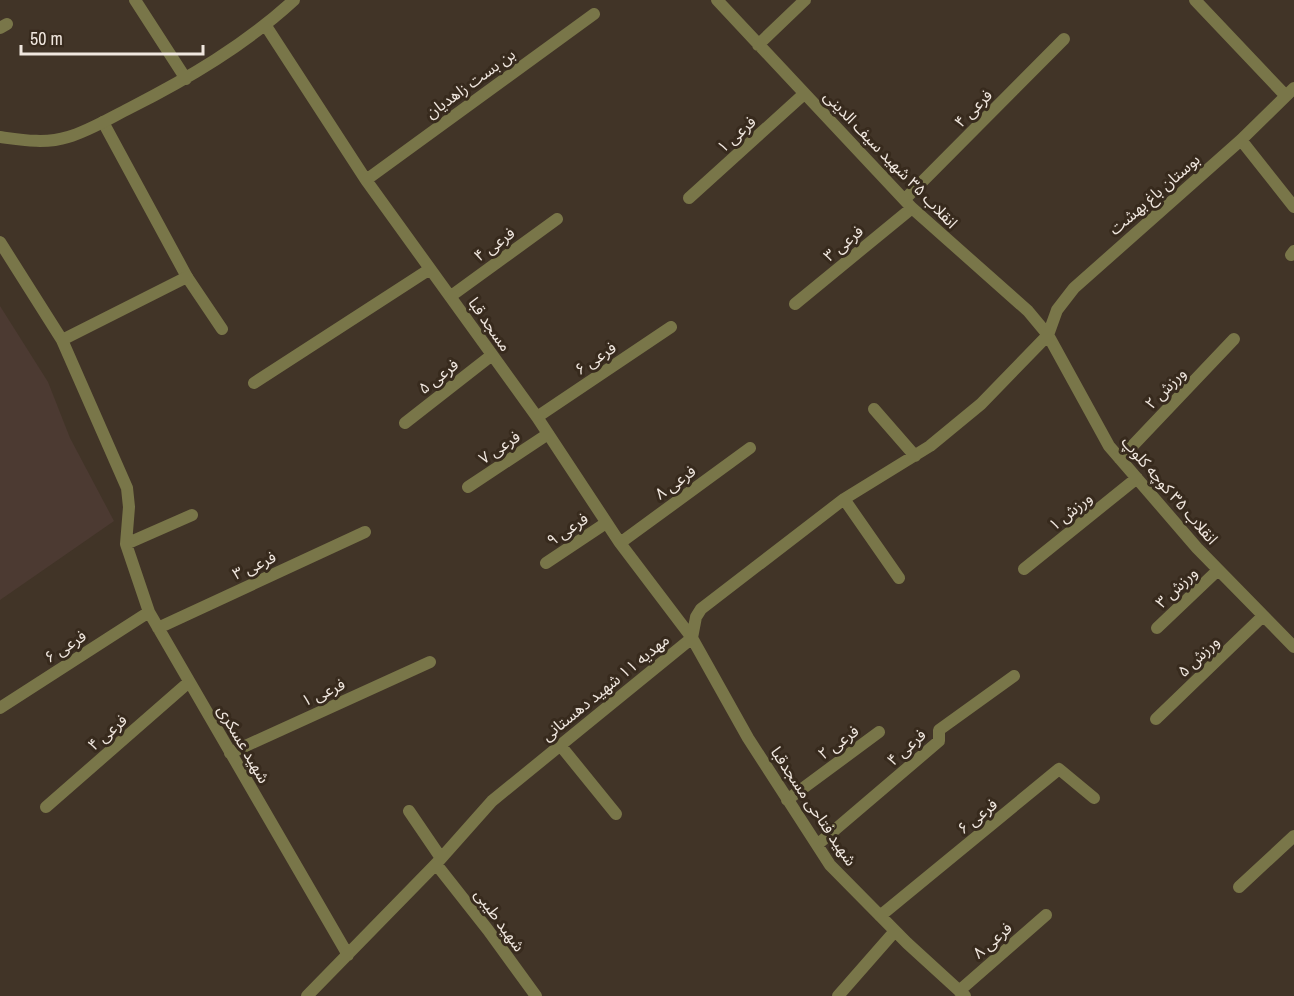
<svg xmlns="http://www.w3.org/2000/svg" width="1294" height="996" font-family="'Archivo Narrow','Noto Sans Arabic',sans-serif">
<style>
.education{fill:#4c3a32}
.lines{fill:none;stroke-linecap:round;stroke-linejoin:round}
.lane{stroke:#797649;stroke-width:12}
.street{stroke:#797649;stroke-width:12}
.labels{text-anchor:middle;stroke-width:6;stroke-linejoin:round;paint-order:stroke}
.street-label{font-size:16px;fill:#f0e7df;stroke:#372a1d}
</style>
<rect width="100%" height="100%" fill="#413427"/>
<path class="education" d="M0,306L48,382L70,438L114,521L0,600Z"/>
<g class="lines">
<path class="lane" d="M103,122L187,277"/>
<path class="street" d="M135,0L186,79
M717,0L912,208L1028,311L1048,335L1109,446L1197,548L1294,647
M1195,0L1285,95
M266,26L366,180L537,417L620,543L692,638L748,738L830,865L907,943L965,996
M0,28L7,24
M758,45L805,0
M0,137C22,140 46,144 68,137C89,131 110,118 130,108C189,78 245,45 294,0
M1241,140L1294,207
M366,180L594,14
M689,198L804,94
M905,199L1064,39
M0,242L62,340L127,488L129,507L126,544L149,612L348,955
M1291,255L1294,251
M451,296L557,219
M795,304L912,208
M62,340L187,277L222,329
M254,383L430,269
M874,409L915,456
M537,417L671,327
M405,423L492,355
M1120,459L1234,339
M468,487L548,434
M844,499L899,578
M620,543L750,448
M126,544L192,515
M546,563L606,523
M1024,569L1137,478
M158,628L365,532
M1157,628L1218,570
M0,708L149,612
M1156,719L1263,616
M560,745L616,814
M230,753L430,662
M787,800L879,732
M46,807L189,682
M409,811L441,858
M817,845L939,741V730L1014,676
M436,864L488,930L536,996
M1239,887L1294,836
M880,916L1059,769L1094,798
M959,991L1046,915
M307,996L436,864L492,801L692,638L696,617L701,609L844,499L930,446L981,404L1048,335L1057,310L1074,288L1241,140L1294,88
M838,996L895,931"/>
</g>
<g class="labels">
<g class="street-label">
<text transform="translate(470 83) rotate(-36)" y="6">بن بست زاهدیان</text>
<text transform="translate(973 108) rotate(-45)" y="6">فرعی ۴</text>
<text transform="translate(736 134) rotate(-42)" y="6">فرعی ۱</text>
<text transform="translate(891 159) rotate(46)" y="6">انقلاب ۳۵ شهید سیف الدینی</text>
<text transform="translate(1154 194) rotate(-41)" y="6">بوستان باغ بهشت</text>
<text transform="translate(843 243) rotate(-40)" y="6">فرعی ۳</text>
<text transform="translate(494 244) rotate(-36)" y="6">فرعی ۴</text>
<text transform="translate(490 324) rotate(55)" y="6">مسجد قبا</text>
<text transform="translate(595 358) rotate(-34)" y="6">فرعی ۶</text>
<text transform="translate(438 376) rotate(-38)" y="6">فرعی ۵</text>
<text transform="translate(1165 388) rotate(-46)" y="6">ورزش ۲</text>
<text transform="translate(499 447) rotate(-34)" y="6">فرعی ۷</text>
<text transform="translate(675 482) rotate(-36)" y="6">فرعی ۸</text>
<text transform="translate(1170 490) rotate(49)" y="6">انقلاب ۳۵ کوچه کلوپ</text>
<text transform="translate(1070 511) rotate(-39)" y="6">ورزش ۱</text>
<text transform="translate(567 529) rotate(-34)" y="6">فرعی ۹</text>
<text transform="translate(254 565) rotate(-25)" y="6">فرعی ۳</text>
<text transform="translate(1176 587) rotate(-44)" y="6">ورزش ۳</text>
<text transform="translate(65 646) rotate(-33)" y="6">فرعی ۶</text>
<text transform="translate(1198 656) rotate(-44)" y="6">ورزش ۵</text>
<text transform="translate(605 687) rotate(-39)" y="6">مهدیه ۱۱ شهید دهستانی</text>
<text transform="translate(323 692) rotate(-24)" y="6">فرعی ۱</text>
<text transform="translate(107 732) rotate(-41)" y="6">فرعی ۴</text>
<text transform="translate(838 742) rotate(-36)" y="6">فرعی ۲</text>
<text transform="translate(244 744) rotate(60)" y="6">شهید عسکری</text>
<text transform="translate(906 747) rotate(-42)" y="6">فرعی ۴</text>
<text transform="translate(814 806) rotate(56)" y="6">شهید فتاحی مسجدقبا</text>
<text transform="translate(977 816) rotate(-39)" y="6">فرعی ۶</text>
<text transform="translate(500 920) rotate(54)" y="6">شهید طیبی</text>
<text transform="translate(992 940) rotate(-41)" y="6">فرعی ۸</text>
</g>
</g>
<path d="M21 45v9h182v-9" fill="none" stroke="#f0e7df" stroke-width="3"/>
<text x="30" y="45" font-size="18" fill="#f0e7df" stroke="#372a1d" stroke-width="4.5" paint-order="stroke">50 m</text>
</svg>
